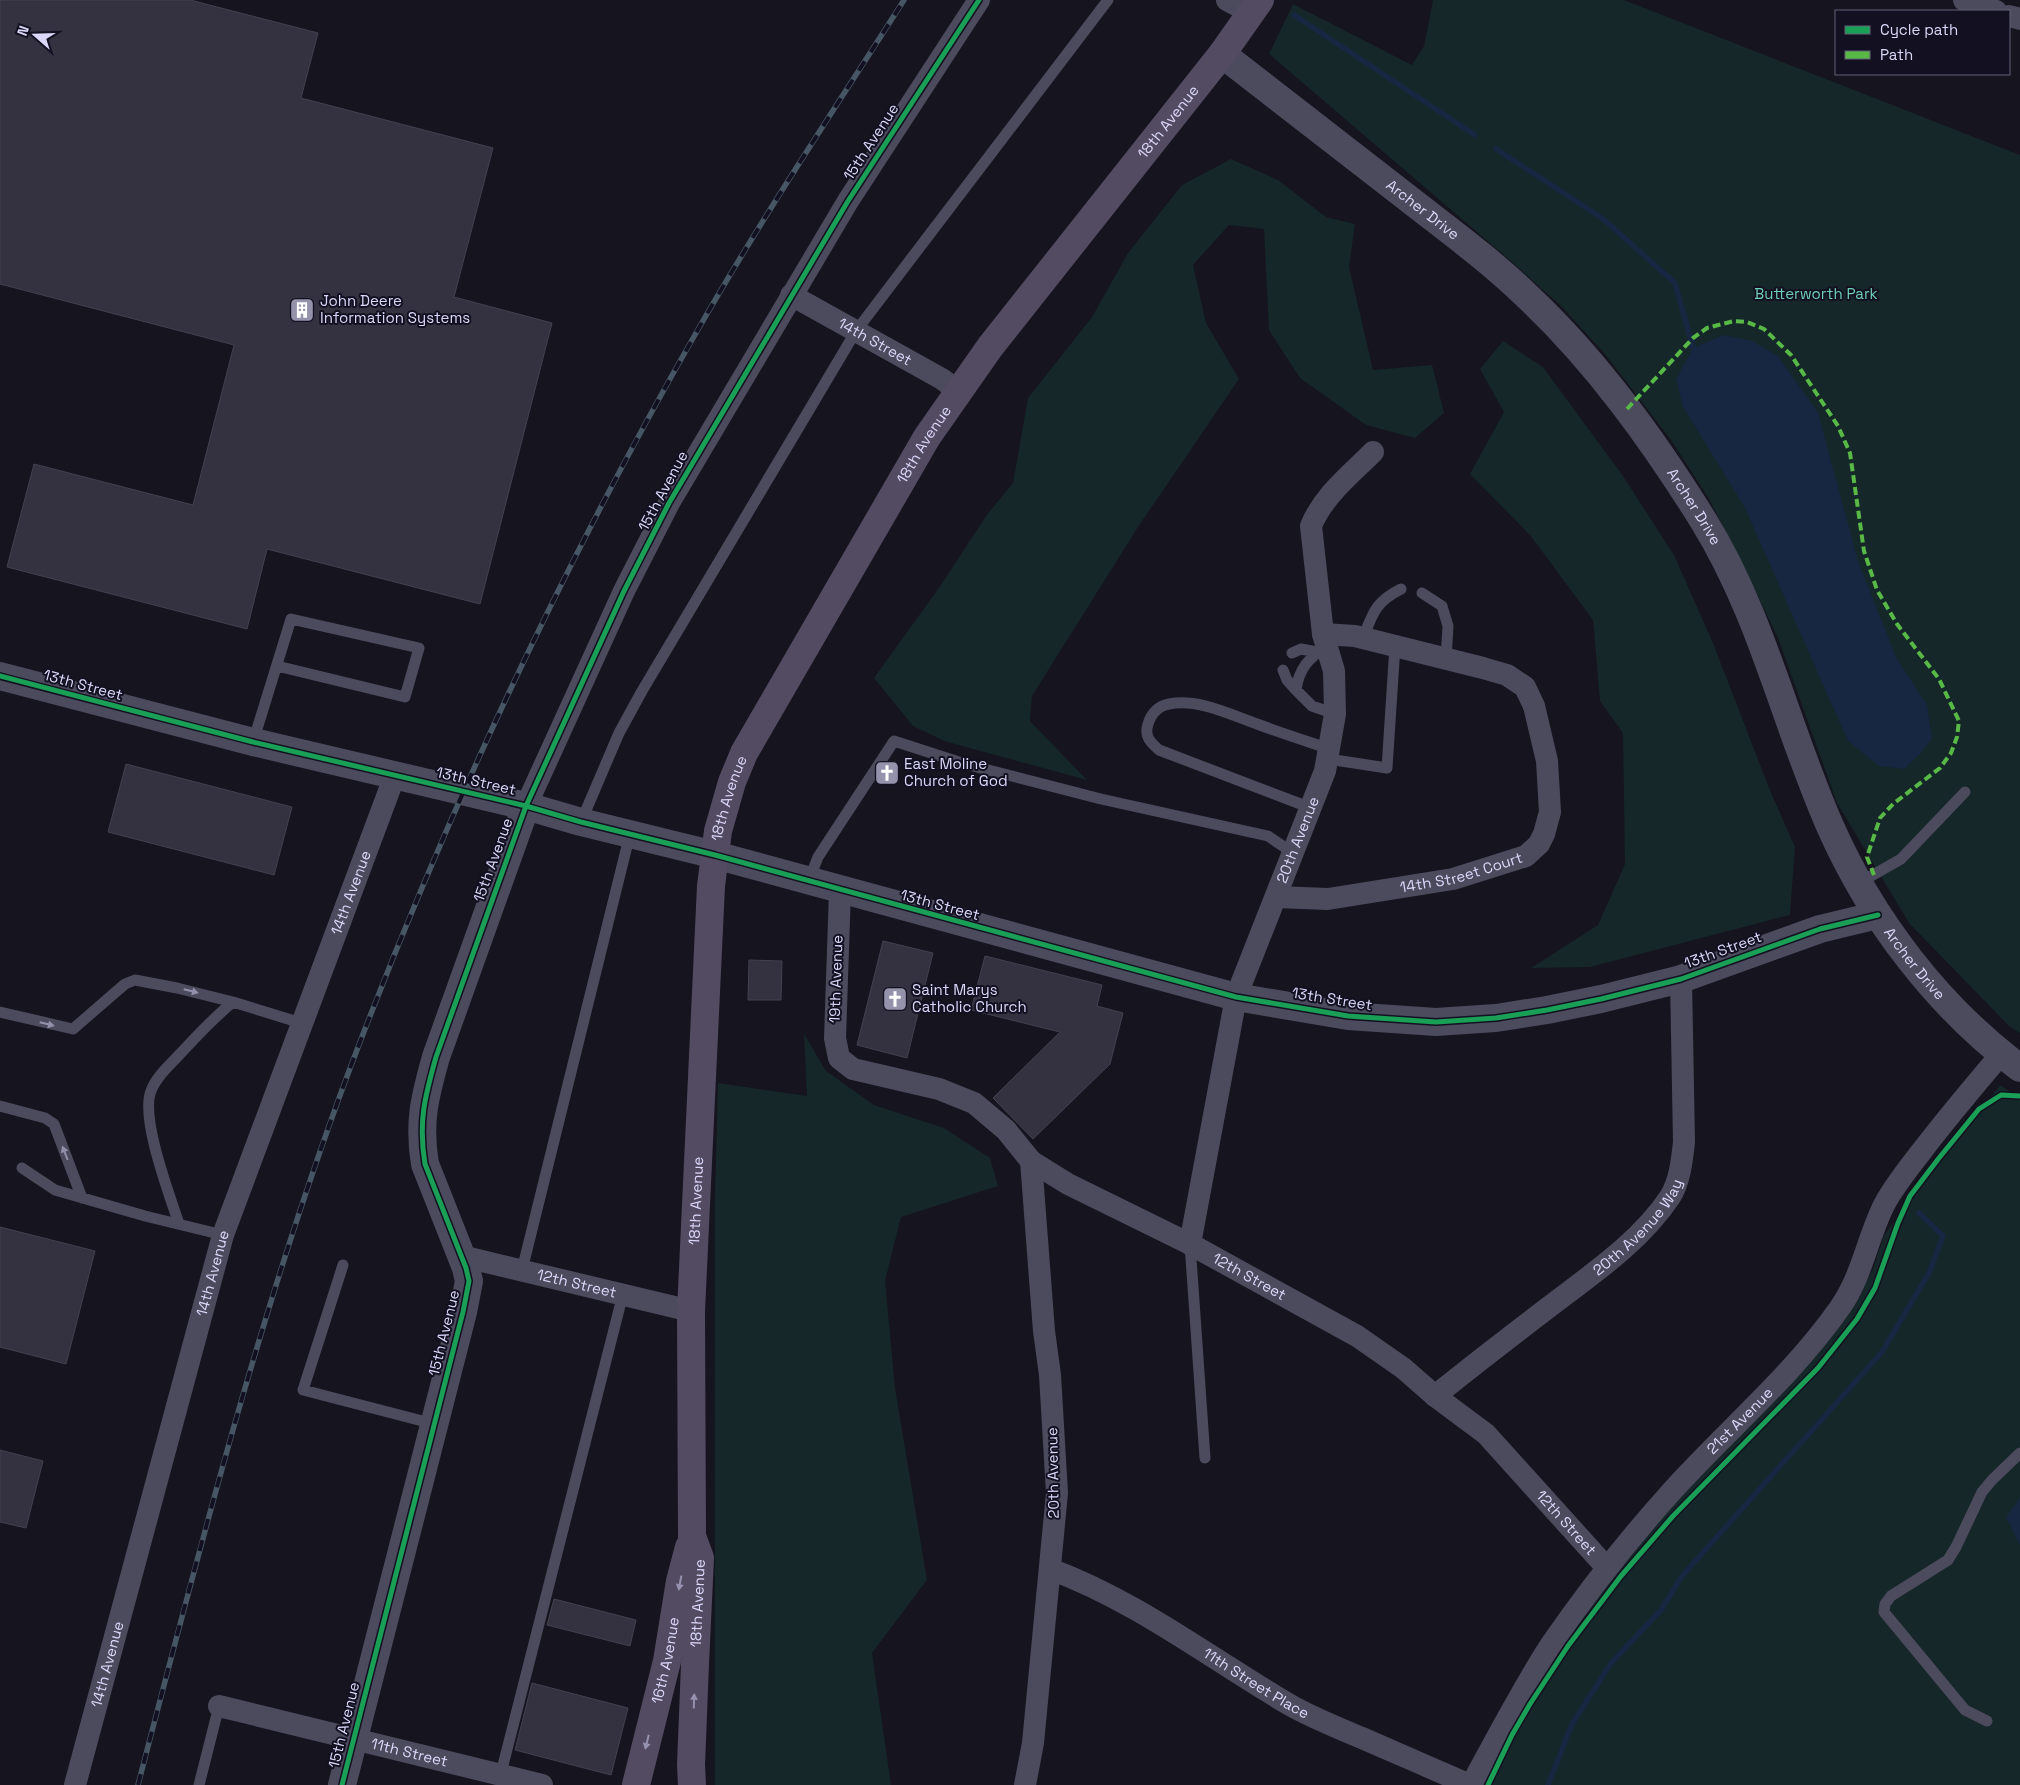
<svg xmlns="http://www.w3.org/2000/svg" width="2020" height="1785" font-family="'Space Grotesk',sans-serif">
<style>
.green{fill:#152728}
.water{fill:#172742}
.lines{fill:none;stroke-linecap:round;stroke-linejoin:round}
.stream{stroke:#172742;stroke-width:5.5}
.building{fill:#343240;stroke:#434150}
.service{stroke:#4c4a5d;stroke-width:11}
.minor{stroke:#4c4a5d;stroke-width:22}
.tertiary{stroke:#4c4a5d;stroke-width:28}
.primary{stroke:#534b62;stroke-width:28}
.rail-casing{stroke:#465664;stroke-width:5.5}
.rail{stroke:#131121;stroke-width:4;stroke-dasharray:11;stroke-linecap:butt}
.quiet{stroke:#58b947;stroke-width:4;stroke-dasharray:8 4;stroke-linecap:butt}
.cycleway-casing{stroke:#131121;stroke-width:8}
.cycleway{stroke:#1a9f57;stroke-width:5}
.oneway{fill:#9390ab}
.oneway2{fill:#9691ae}
.labels{text-anchor:middle;stroke-width:4;stroke-linejoin:round;paint-order:stroke}
.street-label{font-size:15px;fill:#dad7f9;stroke:#131121}
.park-label{font-size:15px;fill:#6dcfb5;stroke:#131121}
.poi-label{font-size:15px;fill:#dad7f9;stroke:#131121;text-anchor:start}
</style>
<rect width="100%" height="100%" fill="#16141e"/>
<path class="green" d="M1433,0H1624L2020,155V1033L2009,1026L1909,923L1837,803L1778,638L1741,561L1709,499L1671,440L1604,353L1562,307L1512,262L1269,54L1293,4L1412,65L1424,46Z
M1231,159L1278,180L1326,217L1355,224L1349,267L1373,370L1432,365L1444,413L1415,438L1366,425L1300,378L1269,330L1264,229L1229,225L1193,265L1206,323L1239,379L1138,527L1032,696L1030,721L1087,780L944,741L913,726L874,678L941,585L986,516L1013,483L1028,398L1092,317L1128,253L1182,185Z
M1503,341L1543,367L1623,476L1674,555L1713,643L1769,788L1795,847L1790,915L1590,967L1531,968L1598,925L1625,864L1623,733L1600,701L1593,620L1530,535L1470,474L1504,412L1480,369Z
M804,1034L826,1071L874,1105L944,1128L990,1158L998,1186L901,1217L885,1281L895,1388L927,1580L872,1653L891,1785H715V1197L718,1083L807,1096Z
M2000,1085L2020,1098V1785H1487L1503,1743L1536,1687L1602,1591L1672,1506L1854,1301L1873,1269L1884,1235Z"/>
<path class="water" d="M1724,335L1752,341L1778,356L1818,413L1858,561L1897,659L1927,705L1932,738L1920,754L1904,769L1879,766L1848,741L1744,506L1683,407L1676,379L1693,348Z
M2020,1498V1546L2006,1517Z"/>
<g class="lines">
<path class="stream" d="M1294,15L1475,135
M1496,149L1602,218L1675,283L1693,348
M1548,1785L1572,1724L1611,1663L1661,1610L1682,1576L1882,1352L1930,1271L1943,1236L1919,1213"/>
</g>
<path class="building" d="M0,0H190L318,33L301,98L493,148L454,297L552,323L480,604L267,549L247,629L7,567L34,464L193,505L234,345L0,284Z
M126,764L292,807L274,875L108,832Z
M883,941L933,953L907,1058L857,1045Z
M985,956L1102,985L1097,1006L1123,1013L1110,1064L1033,1139L993,1098L1060,1032L971,1010Z
M749,960L782,961L781,1000H748Z
M0,1227L95,1251L66,1364L0,1347Z
M0,1450L43,1461L26,1528L0,1522Z
M554,1599L636,1620L630,1646L547,1625Z
M532,1683L628,1708L611,1775L515,1750Z"/>
<g class="lines">
<path class="service" d="M1422,593L1442,606L1448,626L1446,659
M1363,638C1373,613 1375,602 1401,589
M1327,646C1309,658 1299,668 1296,690L1312,706L1335,714
M1292,653L1301,649L1317,652
M1283,670L1287,680L1296,690
M253,742L291,619L419,648L405,697L277,666
M1328,759L1387,768L1395,646
M1311,808L1159,750C1150,742 1144,736 1148,724C1151,714 1158,706 1169,704C1198,698 1231,715 1257,724C1281,733 1306,741 1330,749
M581,822L619,733L642,691L856,331L1108,0
M809,880L818,857L894,741L965,764L1101,799L1268,836L1293,853
M1859,883L1901,859L1965,792
M0,1012L73,1029L125,984L135,980L177,988L233,1002L301,1023
M0,1106L45,1118L54,1124L82,1198
M22,1168L55,1190L145,1216L223,1235
M179,1224C170,1196 140,1118 151,1091C156,1077 169,1066 179,1055C196,1037 213,1018 233,1002
M1190,1244L1205,1458
M343,1265L303,1390L434,1424
M522,1270L630,834
M1987,1721L1965,1710L1884,1612L1885,1604L1891,1596L1948,1560L1956,1547L1982,1492L1992,1480L2020,1453
M500,1777L623,1294
M199,1785L219,1706"/>
<g class="minor">
<path d="M1227,0L1251,13"/>
<path d="M1964,0L1996,11"/>
<path d="M2009,16L2020,19"/>
<path id="s1" d="M791,295L942,379L958,391"/>
<path d="M526,806L624,591L669,503L848,201L979,0"/>
<path id="s2" d="M840,891L835,1038L839,1058L853,1069L939,1089L974,1103L1006,1130L1031,1161L1068,1184L1190,1244L1357,1336L1403,1368L1435,1396L1486,1434L1607,1568"/>
<path id="s3" d="M1276,897L1328,899L1453,879L1526,856L1539,844L1544,834L1550,812L1547,761L1534,706L1525,687L1507,675L1483,668L1355,636L1323,634"/>
<path id="s4" d="M1190,1244L1236,997L1325,771L1335,714L1334,671L1323,634L1311,526C1323,496 1350,475 1373,452"/>
<path id="s5" d="M461,1256L691,1311"/>
<path id="s6" d="M1435,1396C1473,1365 1511,1336 1549,1307C1592,1274 1640,1242 1670,1197C1680,1181 1682,1160 1684,1142L1681,979"/>
<path id="s7" d="M1050,1569C1137,1601 1211,1659 1290,1705C1313,1718 1338,1728 1362,1738C1398,1754 1434,1769 1470,1785"/>
<path id="s8" d="M219,1706L542,1785"/>
<path id="s9" d="M75,1785L223,1235L395,775"/>
<path d="M1025,1785L1033,1743L1057,1493L1050,1375L1044,1331L1031,1161"/>
<path id="s10" d="M1471,1785C1497,1738 1521,1691 1550,1646C1587,1592 1628,1540 1672,1491C1727,1430 1791,1377 1839,1309C1862,1277 1867,1239 1884,1205C1894,1186 1908,1169 1921,1152C1947,1118 1974,1086 2002,1053"/>
</g>
<g class="tertiary">
<path id="s11" d="M1222,54C1283,102 1344,149 1405,196C1447,229 1490,260 1528,297C1597,362 1653,440 1703,520C1762,615 1785,724 1830,826C1871,919 1938,1007 2020,1068"/>
<path d="M0,676L253,742L526,806L581,822L715,855L1236,997L1348,1016L1436,1022L1496,1018L1547,1010L1601,999L1681,979L1820,929L1878,915"/>
<path d="M342,1785L463,1312L469,1281L466,1268L425,1164C418,1122 425,1096 436,1057L526,806"/>
</g>
<g class="primary">
<path id="s12" d="M636,1785L667,1661L680,1581L689,1547"/>
<path id="s13" d="M692,1785L691,1765L695,1664L700,1558L692,1536L691,1311L711,886L718,831L732,782L744,753L927,437L990,347L1222,54L1260,0"/>
</g>
<defs>
<path id="rail" d="M138,1785C203,1535 267,1284 360,1042C454,797 566,560 696,333C761,219 834,110 904,0"/>
</defs>
<use href="#rail" class="rail-casing"/>
<use href="#rail" class="rail"/>
<path class="quiet" d="M1627,409L1693,338L1707,328L1734,321L1747,322L1764,329L1791,355L1838,426L1850,453L1864,551L1877,590L1897,624L1939,679L1959,721L1957,737L1951,753L1940,768L1893,804L1880,818L1867,857L1874,875"/>
<defs>
<path id="cycleway" d="M0,676L253,742L526,806L581,822L715,855L1236,997L1348,1016L1436,1022L1496,1018L1547,1010L1601,999L1681,979L1820,929L1878,915
M342,1785L463,1312L469,1281L466,1268L425,1164C418,1122 425,1096 436,1057L526,806L624,591L669,503L848,201L979,0
M1488,1785L1512,1735L1530,1704L1568,1646L1621,1576L1673,1516L1818,1368L1857,1319L1875,1288L1898,1223L1910,1196L1939,1158L1979,1109L2001,1095L2020,1096"/>
</defs>
<use href="#cycleway" class="cycleway-casing"/>
<use href="#cycleway" class="cycleway"/>
</g>
<defs><path id="oneway-solid" d="M-6-.8H1V-3.2L6.5 0L1 3.2V.8H-6Z" transform="scale(1.25)"/></defs>
<g class="oneway">
<use href="#oneway-solid" transform="translate(191 991) rotate(14)"/>
<use href="#oneway-solid" transform="translate(47 1024) rotate(14)"/>
<use href="#oneway-solid" transform="translate(65 1153) rotate(-111)"/>
</g>
<g class="oneway2">
<use href="#oneway-solid" transform="translate(680 1583) rotate(100)"/>
<use href="#oneway-solid" transform="translate(694 1701) rotate(-88)"/>
<use href="#oneway-solid" transform="translate(647 1742) rotate(104)"/>
</g>
<defs>
<symbol id="building-square" viewBox="-11 -11 22 22"><rect x="-9" y="-9" width="18" height="18" rx="4" fill="#9593ac" stroke="#131121"/><path d="M-4-6H4V6H1V3H-1V6H-4ZM-2.5-4.3h1.7v1.8h-1.7ZM.8-4.3h1.7v1.8H.8ZM-2.5-1h1.7V.8h-1.7ZM.8-1h1.7V.8H.8Z" fill="#fff"/></symbol>
<symbol id="church-square" viewBox="-11 -11 22 22"><rect x="-9" y="-9" width="18" height="18" rx="4" fill="#9593ac" stroke="#131121"/><path d="M-1.2-6h2.4v3.5h3.3v2.4h-3.3V6h-2.4V-.1h-3.3v-2.4h3.3Z" fill="#fff"/></symbol>
</defs>
<g fill-rule="evenodd">
<use href="#building-square" x="288" y="296" width="28" height="28"/>
<use href="#church-square" x="873" y="759" width="28" height="28"/>
<use href="#church-square" x="881" y="985" width="28" height="28"/>
</g>
<g class="labels">
<g class="street-label">
<text dy="5" stroke="none"><textPath href="#s13" startOffset="1801">18th Avenue</textPath></text>
<text transform="translate(871 142) rotate(-57)" y="5">15th Avenue</text>
<text dy="5" stroke="none"><textPath href="#s11" startOffset="254">Archer Drive</textPath></text>
<text dy="5" stroke="none"><textPath href="#s1" startOffset="96">14th Street</textPath></text>
<text dy="5" stroke="none"><textPath href="#s13" startOffset="1396">18th Avenue</textPath></text>
<text transform="translate(663 491) rotate(-62)" y="5">15th Avenue</text>
<text dy="5" stroke="none"><textPath href="#s11" startOffset="659">Archer Drive</textPath></text>
<text transform="translate(83 685) rotate(15)" y="5">13th Street</text>
<text transform="translate(476 781) rotate(13)" y="5">13th Street</text>
<text dy="5" stroke="none"><textPath href="#s13" startOffset="991">18th Avenue</textPath></text>
<text dy="5" stroke="none"><textPath href="#s4" startOffset="420">20th Avenue</textPath></text>
<text transform="translate(493 860) rotate(-70)" y="5">15th Avenue</text>
<text dy="5" stroke="none"><textPath href="#s3" startOffset="188">14th Street Court</textPath></text>
<text dy="5" stroke="none"><textPath href="#s9" startOffset="935">14th Avenue</textPath></text>
<text transform="translate(940 905) rotate(15)" y="5">13th Street</text>
<text transform="translate(1723 950) rotate(-20)" y="5">13th Street</text>
<text dy="5" stroke="none"><textPath href="#s11" startOffset="1169">Archer Drive</textPath></text>
<text transform="translate(836 979) rotate(-88)" y="5">19th Avenue</text>
<text transform="translate(1332 999) rotate(9)" y="5">13th Street</text>
<text dy="5" stroke="none"><textPath href="#s13" startOffset="586">18th Avenue</textPath></text>
<text dy="5" stroke="none"><textPath href="#s6" startOffset="265">20th Avenue Way</textPath></text>
<text dy="5" stroke="none"><textPath href="#s9" startOffset="530">14th Avenue</textPath></text>
<text dy="5" stroke="none"><textPath href="#s2" startOffset="640">12th Street</textPath></text>
<text dy="5" stroke="none"><textPath href="#s5" startOffset="119">12th Street</textPath></text>
<text transform="translate(444 1333) rotate(-76)" y="5">15th Avenue</text>
<text dy="5" stroke="none"><textPath href="#s10" startOffset="455">21st Avenue</textPath></text>
<text transform="translate(1053 1473) rotate(-91)" y="5">20th Avenue</text>
<text dy="5" stroke="none"><textPath href="#s2" startOffset="1045">12th Street</textPath></text>
<text dy="5" stroke="none"><textPath href="#s13" startOffset="182">18th Avenue</textPath></text>
<text dy="5" stroke="none"><textPath href="#s12" startOffset="128">16th Avenue</textPath></text>
<text dy="5" stroke="none"><textPath href="#s9" startOffset="125">14th Avenue</textPath></text>
<text dy="5" stroke="none"><textPath href="#s7" startOffset="236">11th Street Place</textPath></text>
<text transform="translate(344 1725) rotate(-76)" y="5">15th Avenue</text>
<text dy="5" stroke="none"><textPath href="#s8" startOffset="196">11th Street</textPath></text>
</g>
<g class="park-label">
<text x="1816" y="299">Butterworth Park</text>
</g>
<g class="poi-label">
<text x="320" y="306">John Deere<tspan x="320" dy="17">Information Systems</tspan></text>
<text x="904" y="769">East Moline<tspan x="904" dy="17">Church of God</tspan></text>
<text x="912" y="995">Saint Marys<tspan x="912" dy="17">Catholic Church</tspan></text>
</g>
</g>
<rect x="1835" y="10" width="175" height="65" fill="#131121" stroke="#636077"/>
<rect x="1845" y="26" width="25" height="8" fill="#1a9f57" stroke="#636077"/>
<text x="1880" y="35" font-size="15" fill="#dad7f9">Cycle path</text>
<rect x="1845" y="51" width="25" height="8" fill="#58b947" stroke="#636077"/>
<text x="1880" y="60" font-size="15" fill="#dad7f9">Path</text>
<g transform="translate(35 35) rotate(290)" stroke="#131121" stroke-width="4" paint-order="stroke">
<path d="M0-4L9 19L0 12L-9 19Z" fill="#dad7f9"/>
<text y="-8" font-size="14" font-weight="bold" text-anchor="middle" fill="#dad7f9">N</text>
</g>
</svg>
